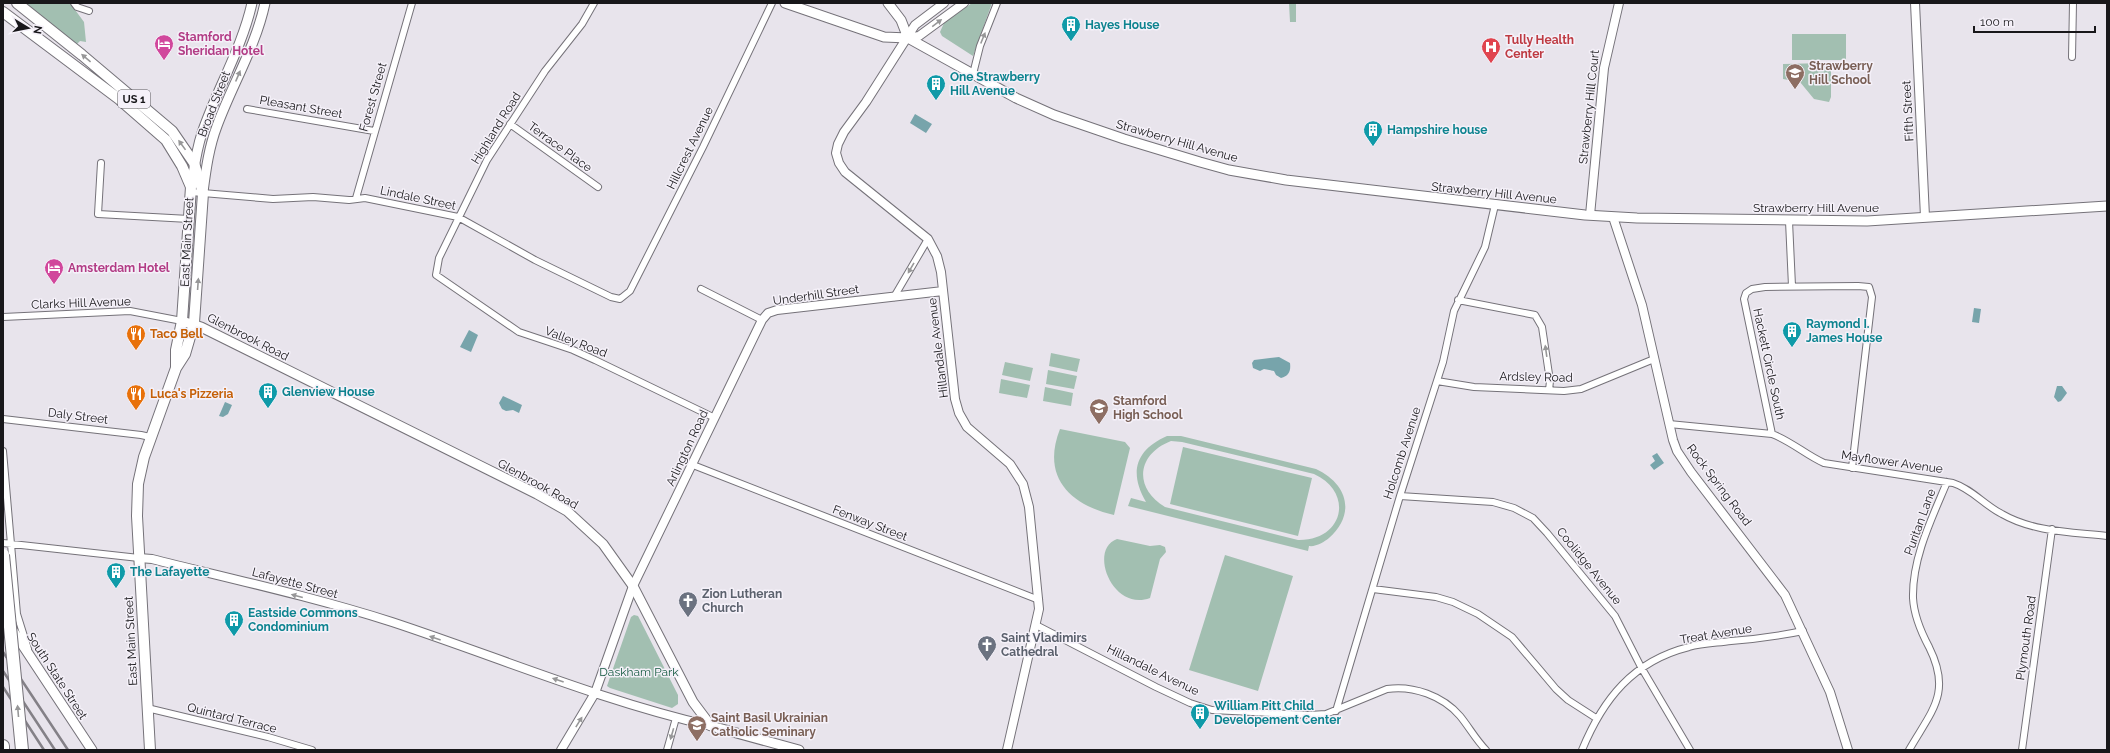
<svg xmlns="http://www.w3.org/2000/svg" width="2110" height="753" font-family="Raleway,sans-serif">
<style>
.green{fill:#a2bfb1;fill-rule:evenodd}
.water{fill:#77a4ab}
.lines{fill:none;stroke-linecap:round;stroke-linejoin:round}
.minor-casing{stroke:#757279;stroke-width:8}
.tertiary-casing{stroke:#757279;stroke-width:10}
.secondary-casing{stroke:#757279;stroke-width:11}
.primary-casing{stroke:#757279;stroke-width:12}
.motorway-casing{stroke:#757279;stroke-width:14}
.minor{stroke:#fff;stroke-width:6}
.tertiary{stroke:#fff;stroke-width:8}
.secondary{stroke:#fff;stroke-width:9}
.primary{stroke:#fff;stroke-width:10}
.motorway{stroke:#fff;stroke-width:12}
.rail{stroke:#848187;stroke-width:2.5}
.motorway-bridge-casing{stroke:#757279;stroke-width:14;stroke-linecap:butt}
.motorway-bridge{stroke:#fff;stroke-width:12}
.oneway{fill:#979798}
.labels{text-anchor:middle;stroke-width:3;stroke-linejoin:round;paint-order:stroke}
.shield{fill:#f5f1f9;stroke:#5a585d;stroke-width:1}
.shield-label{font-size:11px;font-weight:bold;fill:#18171a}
.culture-label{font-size:12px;font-weight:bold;fill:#0d838f;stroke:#f5f1f9;text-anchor:start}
.hotel-label{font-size:12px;font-weight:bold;fill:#b23c85;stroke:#f5f1f9;text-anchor:start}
.health-label{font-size:12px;font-weight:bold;fill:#be3a42;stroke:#f5f1f9;text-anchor:start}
.education-label{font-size:12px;font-weight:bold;fill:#785e54;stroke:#f5f1f9;text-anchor:start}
.street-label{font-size:12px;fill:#18171a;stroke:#f5f1f9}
.food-label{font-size:12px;font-weight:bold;fill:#c56008;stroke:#f5f1f9;text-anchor:start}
.worship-label{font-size:12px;font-weight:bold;fill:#5b616d;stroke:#f5f1f9;text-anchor:start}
.park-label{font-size:12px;fill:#155a41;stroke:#f5f1f9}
</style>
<rect width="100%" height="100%" fill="#e8e4ec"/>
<path class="green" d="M24,3H70L84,22L86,42L80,41L77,44Z
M972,3H992L973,56L942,36L940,32L944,23Z
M1289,3H1296V22H1290Z
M1792,34H1846V60H1792Z
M1827,63L1831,66V97L1829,102L1814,99L1800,82L1783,79V64Z
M1051,353L1080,359L1077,372L1049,366Z
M1005,362L1033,368L1030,381L1002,375Z
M1048,370L1077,376L1074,389L1046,384Z
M1001,379L1030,385L1027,398L999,393Z
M1045,387L1073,393L1071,406L1043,401Z
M1060,429L1125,442L1130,448L1114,515C1070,505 1041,477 1060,429Z
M1167,436H1181L1316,469C1348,484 1356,514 1329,538C1324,542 1316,547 1309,546L1308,551L1128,506L1131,498L1146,502C1129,473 1135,450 1167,436ZM1171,441L1182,442L1314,474C1355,493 1343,541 1298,540L1165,507C1133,488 1137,454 1171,441Z
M1183,447L1312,478L1298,536L1170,504Z
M1117,539L1150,546L1160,545L1165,547L1166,552L1160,559L1150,598C1112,612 1088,549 1117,539Z
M1225,555L1293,576L1258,691L1189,670Z
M634,615L638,616L678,695V704L672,708L610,688L607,686L631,617Z"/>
<path class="water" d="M915,114L932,124L926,133L910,123Z
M1974,308L1981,309L1979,323L1972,322Z
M469,330L478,335L471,352L460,347Z
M1279,357L1290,363C1291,371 1289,376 1281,378L1276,375L1274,371L1264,369L1260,371L1253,368L1252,363L1254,360Z
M2062,386L2067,393L2061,401L2058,402L2054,397L2057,386Z
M503,396L522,405L519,413L513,410L506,411L502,409L499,403Z
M225,402L232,405L228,414L223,417L219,416Z
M1657,453L1664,463L1654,470L1650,465L1655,461L1652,456Z"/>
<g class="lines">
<defs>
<path id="minor" d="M74,3L77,7L89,11
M594,3L582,24L545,71L487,160L439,258L436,275L519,332L573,350L595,360L715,418
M2072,57L2073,3
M973,74L980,46L997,3
M247,109L374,131
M510,124L598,187
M101,163L98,214L189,219
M191,192L273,199L313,197L349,200L365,198L458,217L535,260L611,297L620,299L630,291L703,147L772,3
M356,198L412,3
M1789,221L1792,286
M701,289L762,320
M894,297L928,239
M1458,300L1535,315L1542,327L1550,381L1549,390
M3,317L130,311L182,321
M1437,381L1474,387L1564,391L1581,389L1654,359
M3,419L141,435L150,437
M1669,424L1772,434C1791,441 1806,455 1824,463L1953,483C1972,489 1984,505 2002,514C2033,532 2072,532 2107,536
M1772,434L1744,299L1746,293L1752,289L1765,287L1858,286L1869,287L1872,297L1852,468
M3,451L17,614L28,649
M693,465L1039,600
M1400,496L1493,502L1514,508L1533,518L1547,533L1615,616L1641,667L1690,750
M3,543L139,558
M1373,589L1436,597L1453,602L1478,614L1512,637L1556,689L1568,700L1596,718
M1036,625L1156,687L1190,703L1212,710L1309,715L1326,714L1387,689C1413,685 1443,696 1460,716C1469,727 1476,740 1486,750
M147,708L268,737L312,750
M1336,711L1400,496L1443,362L1454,311L1485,247L1495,205
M667,750L676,718
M1582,750C1603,699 1633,661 1689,647C1702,643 1717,643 1731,641C1756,639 1779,636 1803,631
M1909,750C1932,710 1952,693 1929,647C1921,632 1914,616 1913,598C1912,558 1932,518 1947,482
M2022,750L2052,529"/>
<path id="tertiary" d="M944,3L915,25L866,102L844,132L838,144L836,153L839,163L845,172L928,239L937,256L941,272L955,399L959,413L967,427L1010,464L1023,484L1029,507L1039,609L1007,750
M1915,3L1925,217
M908,38L919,36L964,3
M1590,215L1604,68L1619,3
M1613,217L1642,305L1673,440L1677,451L1691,472L1785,595L1830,692L1848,750
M139,558L152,559C232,579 314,597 392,622C498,657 602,701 711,726
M561,750L595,693L633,586L762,320L768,313L777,310L943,291"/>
<path id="secondary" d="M785,3L884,37L908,38L1016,98L1054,115L1124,139L1200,162L1229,170L1286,180L1585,215L1637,218L1867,221L2107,206
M888,3L901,20L908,38
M191,187C194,169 196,151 202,133C217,89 242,48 252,3
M203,192C206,169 209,147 217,126C232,85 256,46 265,3
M182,321L201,327L537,494L567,511L603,544L633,586L693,702L711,726L799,750
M10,626L92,750"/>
<path id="primary" d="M17,3L82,55L172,131L194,163L203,193L194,323L185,354L176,368L144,457L138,484L137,516L150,750
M3,12L119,99L166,140L182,166L191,187L182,321L176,350V368"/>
<path id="motorway" d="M3,746V750"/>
</defs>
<use href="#minor" class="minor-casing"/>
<use href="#tertiary" class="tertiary-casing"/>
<use href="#secondary" class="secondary-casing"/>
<use href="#primary" class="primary-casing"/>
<use href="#motorway" class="motorway-casing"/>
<use href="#minor" class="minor"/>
<use href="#tertiary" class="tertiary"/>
<use href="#secondary" class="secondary"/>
<use href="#primary" class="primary"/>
<use href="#motorway" class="motorway"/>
<path class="rail" d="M3,652L68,750
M3,671L55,750
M3,687L44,750"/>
<defs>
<path id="motorway-bridge" d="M3,555L22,750"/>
</defs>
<use href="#motorway-bridge" class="motorway-bridge-casing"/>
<use href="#motorway-bridge" class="motorway-bridge"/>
</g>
<defs><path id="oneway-solid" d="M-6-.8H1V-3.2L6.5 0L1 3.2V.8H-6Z"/></defs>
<g class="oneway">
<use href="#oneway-solid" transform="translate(937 23) rotate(-37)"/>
<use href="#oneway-solid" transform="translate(983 38) rotate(-68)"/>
<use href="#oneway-solid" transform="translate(86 58) rotate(-140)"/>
<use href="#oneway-solid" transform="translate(238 76) rotate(-67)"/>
<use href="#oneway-solid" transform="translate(182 145) rotate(-126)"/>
<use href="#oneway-solid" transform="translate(911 268) rotate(120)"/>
<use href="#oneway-solid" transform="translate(198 284) rotate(-86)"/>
<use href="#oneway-solid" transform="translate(1546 351) rotate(-98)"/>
<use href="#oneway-solid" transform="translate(297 596) rotate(-165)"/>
<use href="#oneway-solid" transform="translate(435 638) rotate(-161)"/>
<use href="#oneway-solid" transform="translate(558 680) rotate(-161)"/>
<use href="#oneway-solid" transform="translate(18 711) rotate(-95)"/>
<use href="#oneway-solid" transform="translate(579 722) rotate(-58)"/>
<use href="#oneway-solid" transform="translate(672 734) rotate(106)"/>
</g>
<defs>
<symbol id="building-pin" viewBox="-11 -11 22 30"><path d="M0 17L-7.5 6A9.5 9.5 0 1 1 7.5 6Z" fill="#0f9aa8" stroke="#f5f1f9"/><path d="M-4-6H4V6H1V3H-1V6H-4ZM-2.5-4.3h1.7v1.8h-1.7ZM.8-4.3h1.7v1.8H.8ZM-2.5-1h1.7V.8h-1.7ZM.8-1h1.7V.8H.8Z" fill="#fff"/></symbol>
<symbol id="hotel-pin" viewBox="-11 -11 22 30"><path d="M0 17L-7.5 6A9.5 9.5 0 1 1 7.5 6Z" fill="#d1479c" stroke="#f5f1f9"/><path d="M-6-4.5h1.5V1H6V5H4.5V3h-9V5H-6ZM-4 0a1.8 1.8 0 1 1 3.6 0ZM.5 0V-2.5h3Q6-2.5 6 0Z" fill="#fff"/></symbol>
<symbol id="hospital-pin" viewBox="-11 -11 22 30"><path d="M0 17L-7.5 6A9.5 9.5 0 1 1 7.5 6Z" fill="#e0444e" stroke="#f5f1f9"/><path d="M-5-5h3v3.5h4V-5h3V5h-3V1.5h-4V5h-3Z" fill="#fff"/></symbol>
<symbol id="school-pin" viewBox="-11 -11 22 30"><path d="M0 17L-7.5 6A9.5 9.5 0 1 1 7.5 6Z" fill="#8d6e63" stroke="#f5f1f9"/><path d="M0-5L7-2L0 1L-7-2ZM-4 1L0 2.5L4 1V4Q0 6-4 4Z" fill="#fff"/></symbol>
<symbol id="restaurant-pin" viewBox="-11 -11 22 30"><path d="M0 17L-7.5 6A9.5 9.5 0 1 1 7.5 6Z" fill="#e8710a" stroke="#f5f1f9"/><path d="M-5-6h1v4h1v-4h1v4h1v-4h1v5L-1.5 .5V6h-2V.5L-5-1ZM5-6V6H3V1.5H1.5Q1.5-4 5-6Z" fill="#fff"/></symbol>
<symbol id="church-pin" viewBox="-11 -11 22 30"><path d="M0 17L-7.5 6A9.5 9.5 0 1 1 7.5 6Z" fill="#6b7280" stroke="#f5f1f9"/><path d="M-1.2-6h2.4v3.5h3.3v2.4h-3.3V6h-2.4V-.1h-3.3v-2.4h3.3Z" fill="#fff"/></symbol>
<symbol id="university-pin" viewBox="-11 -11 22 30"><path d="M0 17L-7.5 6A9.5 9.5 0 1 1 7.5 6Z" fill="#8d6e63" stroke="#f5f1f9"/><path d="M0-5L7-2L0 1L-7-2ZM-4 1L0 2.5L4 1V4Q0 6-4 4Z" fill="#fff"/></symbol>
</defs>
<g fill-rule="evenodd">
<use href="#building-pin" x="1060" y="14" width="22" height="30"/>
<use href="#hotel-pin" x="153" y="33" width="22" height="30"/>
<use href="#hospital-pin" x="1480" y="36" width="22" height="30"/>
<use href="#school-pin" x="1784" y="62" width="22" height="30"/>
<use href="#building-pin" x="925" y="73" width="22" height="30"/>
<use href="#building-pin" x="1362" y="119" width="22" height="30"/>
<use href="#hotel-pin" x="43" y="257" width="22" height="30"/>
<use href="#building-pin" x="1781" y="320" width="22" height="30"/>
<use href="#restaurant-pin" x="125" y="323" width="22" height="30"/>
<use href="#building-pin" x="257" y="381" width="22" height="30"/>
<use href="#restaurant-pin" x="125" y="383" width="22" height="30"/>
<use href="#school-pin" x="1088" y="397" width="22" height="30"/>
<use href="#building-pin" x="105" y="561" width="22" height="30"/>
<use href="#church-pin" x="677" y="590" width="22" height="30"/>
<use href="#building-pin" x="223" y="609" width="22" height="30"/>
<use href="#church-pin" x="976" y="634" width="22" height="30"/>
<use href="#building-pin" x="1189" y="702" width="22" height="30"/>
<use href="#university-pin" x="686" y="714" width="22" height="30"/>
</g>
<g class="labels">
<rect class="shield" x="118" y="90" width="32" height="18" rx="3"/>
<g class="shield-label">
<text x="134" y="103">US 1</text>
</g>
<g class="culture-label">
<text x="1085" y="29">Hayes House</text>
<text x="950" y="81">One Strawberry<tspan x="950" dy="14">Hill Avenue</tspan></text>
<text x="1387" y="134">Hampshire house</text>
<text x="1806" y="328">Raymond I.<tspan x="1806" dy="14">James House</tspan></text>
<text x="282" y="396">Glenview House</text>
<text x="130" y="576">The Lafayette</text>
<text x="248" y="617">Eastside Commons<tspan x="248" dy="14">Condominium</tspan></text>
<text x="1214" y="710">William Pitt Child<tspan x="1214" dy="14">Developement Center</tspan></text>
</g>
<g class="hotel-label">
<text x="178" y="41">Stamford<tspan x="178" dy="14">Sheridan Hotel</tspan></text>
<text x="68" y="272">Amsterdam Hotel</text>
</g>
<g class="health-label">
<text x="1505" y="44">Tully Health<tspan x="1505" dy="14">Center</tspan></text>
</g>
<g class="education-label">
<text x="1809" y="70">Strawberry<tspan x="1809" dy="14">Hill School</tspan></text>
<text x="1113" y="405">Stamford<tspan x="1113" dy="14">High School</tspan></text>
<text x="711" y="722">Saint Basil Ukrainian<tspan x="711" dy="14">Catholic Seminary</tspan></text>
</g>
<g class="street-label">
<text transform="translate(373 97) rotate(-74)" y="4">Forest Street</text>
<text transform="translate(214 104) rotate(-69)" y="4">Broad Street</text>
<text transform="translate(301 107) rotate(10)" y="4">Pleasant Street</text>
<text transform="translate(1589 107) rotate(-84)" y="4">Strawberry Hill Court</text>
<text transform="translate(1908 111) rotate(-93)" y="4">Fifth Street</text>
<text transform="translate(496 128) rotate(-58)" y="4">Highland Road</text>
<text transform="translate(1177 141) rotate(16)" y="4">Strawberry Hill Avenue</text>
<text transform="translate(560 147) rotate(36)" y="4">Terrace Place</text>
<text transform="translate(690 148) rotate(-64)" y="4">Hillcrest Avenue</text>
<text transform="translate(1494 193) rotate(6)" y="4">Strawberry Hill Avenue</text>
<text transform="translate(418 198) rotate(12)" y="4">Lindale Street</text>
<text x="1816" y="212">Strawberry Hill Avenue</text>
<text transform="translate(187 242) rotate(-87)" y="4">East Main Street</text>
<text transform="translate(816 295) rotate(-8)" y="4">Underhill Street</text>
<text transform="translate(81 303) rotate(-2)" y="4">Clarks Hill Avenue</text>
<text transform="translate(248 337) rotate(27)" y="4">Glenbrook Road</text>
<text transform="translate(576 342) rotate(21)" y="4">Valley Road</text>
<text transform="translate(938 348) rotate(-97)" y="4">Hillandale Avenue</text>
<text transform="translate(1769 364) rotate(78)" y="4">Hackett Circle South</text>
<text transform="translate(1536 377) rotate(1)" y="4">Ardsley Road</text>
<text transform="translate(78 416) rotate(7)" y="4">Daly Street</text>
<text transform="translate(687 448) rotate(-65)" y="4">Arlington Road</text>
<text transform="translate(1402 453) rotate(-72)" y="4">Holcomb Avenue</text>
<text transform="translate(1892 462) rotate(8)" y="4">Mayflower Avenue</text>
<text transform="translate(538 484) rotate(29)" y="4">Glenbrook Road</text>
<text transform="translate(1719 485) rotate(53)" y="4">Rock Spring Road</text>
<text transform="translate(1920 522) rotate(-70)" y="4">Puritan Lane</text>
<text transform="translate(870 523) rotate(21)" y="4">Fenway Street</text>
<text transform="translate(1589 566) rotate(51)" y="4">Coolidge Avenue</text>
<text transform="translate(295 583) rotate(15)" y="4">Lafayette Street</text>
<text transform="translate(1716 634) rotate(-9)" y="4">Treat Avenue</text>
<text transform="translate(2026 638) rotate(-82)" y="4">Plymouth Road</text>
<text transform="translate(131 641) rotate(-93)" y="4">East Main Street</text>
<text transform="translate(1153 670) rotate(26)" y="4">Hillandale Avenue</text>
<text transform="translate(57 676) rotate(57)" y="4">South State Street</text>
<text transform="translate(232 718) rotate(14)" y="4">Quintard Terrace</text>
</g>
<g class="food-label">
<text x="150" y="338">Taco Bell</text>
<text x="150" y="398">Luca's Pizzeria</text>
</g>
<g class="worship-label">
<text x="702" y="598">Zion Lutheran<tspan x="702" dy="14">Church</tspan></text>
<text x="1001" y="642">Saint Vladimirs<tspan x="1001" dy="14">Cathedral</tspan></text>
</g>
<g class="park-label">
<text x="639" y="676">Daskham Park</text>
</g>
</g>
<rect width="2110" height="753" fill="none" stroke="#18171a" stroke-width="8"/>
<g transform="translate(28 28) rotate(100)" stroke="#f5f1f9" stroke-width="3" paint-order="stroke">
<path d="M0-3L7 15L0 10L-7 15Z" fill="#18171a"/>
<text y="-6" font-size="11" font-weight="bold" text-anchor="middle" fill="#18171a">N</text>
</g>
<path d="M1974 26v6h121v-6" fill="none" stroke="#18171a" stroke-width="2"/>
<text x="1980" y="26" font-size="12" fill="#18171a" stroke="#f5f1f9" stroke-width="3" paint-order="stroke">100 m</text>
</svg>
